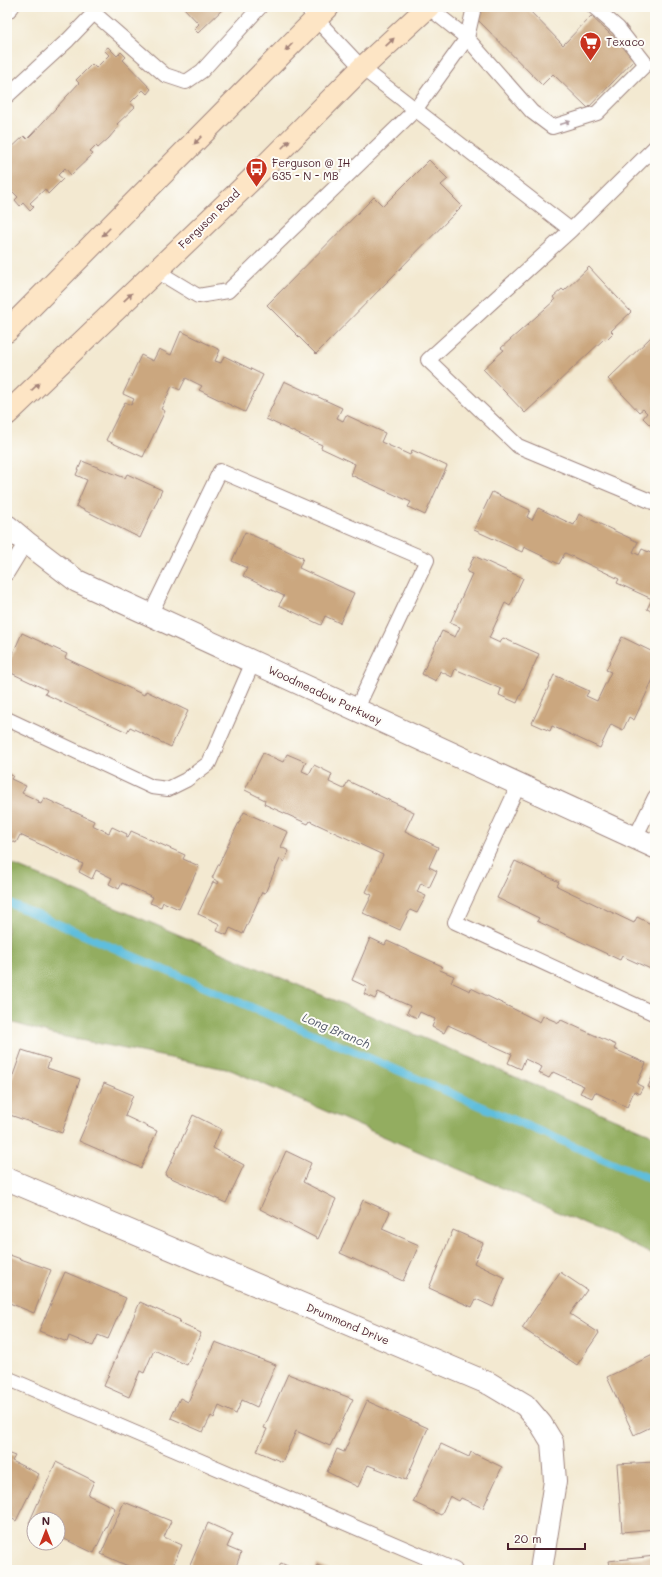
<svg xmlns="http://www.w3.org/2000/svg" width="662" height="1577" font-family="Mali,sans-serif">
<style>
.forest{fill:#93ad60;stroke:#6e6646}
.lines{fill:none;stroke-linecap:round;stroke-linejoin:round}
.stream{stroke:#5ebedd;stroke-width:8}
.building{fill:#cba77f}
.service-casing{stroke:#9e847e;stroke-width:16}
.minor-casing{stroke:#9e847e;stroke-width:24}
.secondary-casing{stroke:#9e847e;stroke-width:24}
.service{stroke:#fff;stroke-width:14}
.minor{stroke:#fff;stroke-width:22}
.secondary{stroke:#fde5c5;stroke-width:22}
.oneway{fill:#a48278}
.oneway2{fill:#ae9aa0}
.labels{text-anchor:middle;stroke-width:4;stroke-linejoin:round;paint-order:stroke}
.poi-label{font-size:11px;fill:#4a1f2b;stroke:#fdfcf7;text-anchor:start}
.street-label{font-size:11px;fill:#4a1f2b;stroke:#fdfcf7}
.water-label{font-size:12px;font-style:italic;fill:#515769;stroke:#fdfcf7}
</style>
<rect width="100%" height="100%" fill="#fdfcf7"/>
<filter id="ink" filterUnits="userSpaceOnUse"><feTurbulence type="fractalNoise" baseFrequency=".025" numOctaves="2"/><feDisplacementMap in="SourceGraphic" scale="8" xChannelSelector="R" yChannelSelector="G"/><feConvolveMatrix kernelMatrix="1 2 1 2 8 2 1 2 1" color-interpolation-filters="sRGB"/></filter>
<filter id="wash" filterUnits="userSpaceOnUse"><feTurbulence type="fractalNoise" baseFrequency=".012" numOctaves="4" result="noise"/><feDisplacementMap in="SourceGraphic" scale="16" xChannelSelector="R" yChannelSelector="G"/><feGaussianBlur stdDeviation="0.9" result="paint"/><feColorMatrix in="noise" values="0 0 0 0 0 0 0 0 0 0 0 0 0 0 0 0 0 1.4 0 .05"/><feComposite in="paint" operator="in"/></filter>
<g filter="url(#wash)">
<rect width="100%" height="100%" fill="#f3e9d1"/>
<path class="forest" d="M7,862L655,1136V1256L631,1244L231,1070L55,1035L7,1021Z"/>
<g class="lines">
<path class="stream" d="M7,902L655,1181"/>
</g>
<g id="blocks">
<path class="building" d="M183,7H225L198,33L194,29L199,24Z
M483,7H526L563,45L591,16L636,58L588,108L553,74L542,85L474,16Z
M108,47L117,56L121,52L126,57L123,60L151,89L147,94L143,90L130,103L135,107L117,124L119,126L109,138L98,148L96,146L90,152L93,154L71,175L65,168L58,175L63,179L48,194L45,189L30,203L34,207L30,211L23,203L20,206L15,200L18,197L7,186V158L10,155L7,152L24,136L27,139L32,134L79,83L76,80L92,64L96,68L109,55L104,50Z
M429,160L448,179L441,185L462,206L316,354L267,305L374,197L383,206Z
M589,267L631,312L611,331L613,333L606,340L604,339L525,413L483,369L504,350L501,348L555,300L553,297L562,289L564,291Z
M181,331L220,350L215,361L221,363L224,356L263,375L245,412L199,390L202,386L186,378L180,390L172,386L161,409L165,411L143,457L106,440L125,402L131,405L134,399L123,394L141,355L153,361L159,349L171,355Z
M653,335L655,337V430L643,418L647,413L643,409L639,412L608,379Z
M284,381L342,408L337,418L343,421L346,415L385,433L381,442L410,455L412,450L447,466L425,515L408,507L411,502L351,475L355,464L321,448L322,445L266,419Z
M82,461L125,478L127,474L162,490L140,538L76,506L87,480L76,475Z
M492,492L530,510L527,517L532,520L538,508L574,525L579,514L638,542L633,552L639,555L642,549L655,555V613L647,609L652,599L617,583L619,579L565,553L559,564L524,547L522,552L474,530Z
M245,532L303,558L299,568L354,593L340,623L325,616L321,625L279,605L284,596L243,576L247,568L232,561Z
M474,556L523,578L510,606L505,603L489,638L500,643L503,638L539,654L517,703L499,695L501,689L455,669L452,677L440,671L436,681L422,674L442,631L455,637L460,627L450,623L472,574L467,572Z
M22,633L67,654L65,658L144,695L146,691L188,711L171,747L130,727L127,732L45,694L47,690L7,671V667Z
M622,637L655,653V675L634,720L629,717L623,730L611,724L600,748L552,726L550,731L532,723L554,675L589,691L586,696L597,701L611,672L606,670Z
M263,753L283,762L287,754L306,762L302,771L309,774L314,765L332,774L329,782L344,789L348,781L414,812L405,831L438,847L429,867L437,871L429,888L421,883L417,892L426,896L417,913L410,910L400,930L363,913L372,895L366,892L383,855L310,821L308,824L264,804L265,800L245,790Z
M7,773L13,776L11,779L26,786L22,793L39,801L38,803L41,804L44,798L94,821L92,825L109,833L112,827L127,834L126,837L128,838L131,831L185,855L183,859L199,866L179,909L163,902L161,907L150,903L153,897L122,883L119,889L109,884L112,878L96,870L92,879L79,872L83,864L20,835L16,843L7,839Z
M244,812L288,832L281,847L289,851L284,862L280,859L265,893L262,892L243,934L230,928L227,935L217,931L220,924L198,914L213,882L218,884L219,882L212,878Z
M515,861L559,882L557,886L634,923L637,917L655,926V971L622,956L620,960L537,921L539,918L497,898Z
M370,938L385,945L387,941L442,966L440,970L454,976L451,982L470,991L471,988L540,1022L543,1016L559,1023L561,1020L616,1045L614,1049L646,1063L637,1084L643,1087L639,1094L634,1091L627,1107L595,1092L592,1098L580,1093L584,1086L553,1072L549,1078L539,1073L542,1067L525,1059L521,1069L508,1063L512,1054L448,1025L444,1033L432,1027L435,1019L420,1012L417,1018L407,1013L410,1006L378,992L375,999L364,994L367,987L352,980Z
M22,1050L50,1059L47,1068L80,1079L62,1133L7,1114V1092Z
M655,1070V1090L648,1087Z
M104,1083L133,1095L125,1116L157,1131L141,1168L79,1141Z
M193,1115L221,1129L213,1148L244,1165L226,1203L165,1175Z
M286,1151L311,1163L303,1182L336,1199L318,1239L260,1209Z
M363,1200L390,1212L382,1229L419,1245L403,1281L340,1253Z
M453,1230L483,1243L474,1263L505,1278L493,1307L476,1299L472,1307L429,1288Z
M7,1254L51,1270L34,1313L7,1302Z
M65,1272L126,1298L108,1339L98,1335L93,1346L69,1336L67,1342L39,1331Z
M560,1272L587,1290L570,1314L599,1333L577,1365L522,1328Z
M140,1302L180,1320L179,1323L201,1333L187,1365L154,1350L144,1373L140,1371L129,1397L104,1386Z
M215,1342L276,1365L257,1407L242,1400L236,1414L219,1406L214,1418L211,1416L203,1432L171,1418L180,1398L188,1402Z
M655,1354V1425L634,1435L607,1377Z
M288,1374L353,1399L330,1446L296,1431L282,1462L257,1451L267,1429L264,1428Z
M367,1401L428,1428L406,1480L368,1465L358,1487L327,1472L337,1449L344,1452Z
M441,1444L469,1457L471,1452L502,1467L483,1508L461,1498L459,1501L450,1496L441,1515L413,1502Z
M7,1453L15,1456L12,1461L39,1474L16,1521L7,1516Z
M56,1462L94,1481L88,1495L115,1508L94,1553L58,1536V1519H34V1525L29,1523Z
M655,1462V1529L622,1532L617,1464Z
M124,1502L171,1521L164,1537L182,1545L171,1570H137L101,1554Z
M208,1523L233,1534L227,1547L241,1553L235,1569L237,1570H188Z
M655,1556V1570H610L608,1561Z
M281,1563L296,1570H278Z
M317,1565L329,1570H315Z"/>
</g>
</g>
<g filter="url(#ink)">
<use href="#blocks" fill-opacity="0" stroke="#9e847e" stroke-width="1"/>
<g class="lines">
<defs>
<path id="service" d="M307,7L316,19L362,68L571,230
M428,7L467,38L532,112L552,127L597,113L646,64L618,28L594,7
M7,12L12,7
M94,13L165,75L186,82L202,71L260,7
M7,96L68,40L94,13V7
M655,147L571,230L428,360L518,446L655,503
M155,270L198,296L228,291L415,110L467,38L474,7
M7,573L26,542
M150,615L220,471L427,560L356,710
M7,719L152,787L168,789L186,780L209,763L253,662
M519,784L455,922L655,1014
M635,838L655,797
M7,1378L455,1570"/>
<path id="minor" d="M7,526L26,542L77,581L655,847
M7,1179L490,1384L525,1405L541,1424L552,1442L555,1481L541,1570"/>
<path id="secondary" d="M7,331L328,7
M7,414L249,182L362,68L428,7"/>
</defs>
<use href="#service" class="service-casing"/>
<use href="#minor" class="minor-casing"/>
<use href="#secondary" class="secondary-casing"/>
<use href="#service" class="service"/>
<use href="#minor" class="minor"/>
<use href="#secondary" class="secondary"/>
</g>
<defs><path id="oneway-solid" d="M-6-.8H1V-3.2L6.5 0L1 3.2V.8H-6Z"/></defs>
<g class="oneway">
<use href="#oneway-solid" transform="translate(390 42) rotate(-43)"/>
<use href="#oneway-solid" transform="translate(289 47) rotate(134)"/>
<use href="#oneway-solid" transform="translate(198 140) rotate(134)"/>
<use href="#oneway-solid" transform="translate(286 144) rotate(-45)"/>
<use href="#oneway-solid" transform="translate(106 232) rotate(135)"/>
<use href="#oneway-solid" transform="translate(128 297) rotate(-44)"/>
<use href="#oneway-solid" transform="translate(35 387) rotate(-44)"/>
</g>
<use class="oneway2" href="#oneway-solid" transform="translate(565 123) rotate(-17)"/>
</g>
<defs>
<symbol id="supermarket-pin" viewBox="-11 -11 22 30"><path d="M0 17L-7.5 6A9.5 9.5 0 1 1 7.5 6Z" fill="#c8321e" stroke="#fdfcf7"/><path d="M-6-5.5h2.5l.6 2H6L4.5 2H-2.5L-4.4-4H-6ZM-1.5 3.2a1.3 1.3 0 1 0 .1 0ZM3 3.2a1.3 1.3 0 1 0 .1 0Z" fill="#fff"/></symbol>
<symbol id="bus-pin" viewBox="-11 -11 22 30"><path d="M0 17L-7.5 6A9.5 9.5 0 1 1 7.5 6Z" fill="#c8321e" stroke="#fdfcf7"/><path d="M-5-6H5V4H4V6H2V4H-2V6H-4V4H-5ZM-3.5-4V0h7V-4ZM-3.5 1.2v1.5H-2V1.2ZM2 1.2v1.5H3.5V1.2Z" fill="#fff"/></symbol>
</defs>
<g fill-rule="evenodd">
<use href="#supermarket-pin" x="578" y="30" width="25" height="34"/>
<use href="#bus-pin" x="244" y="156" width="25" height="34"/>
</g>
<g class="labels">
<g class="poi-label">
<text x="606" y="46">Texaco</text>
<text x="272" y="167">Ferguson @ IH<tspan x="272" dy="13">635 - N - MB</tspan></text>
</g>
<g class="street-label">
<text transform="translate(209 219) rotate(-44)" y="4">Ferguson Road</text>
<text transform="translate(325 695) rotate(25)" y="4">Woodmeadow Parkway</text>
<text transform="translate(348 1324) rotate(23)" y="4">Drummond Drive</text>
</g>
<g class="water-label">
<text transform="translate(336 1031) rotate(23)" y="4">Long Branch</text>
</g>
</g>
<rect width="662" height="1577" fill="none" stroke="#fdfcf7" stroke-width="24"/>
<g transform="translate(46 1531)"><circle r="19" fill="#fdfcf7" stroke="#b5a4a5"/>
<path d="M0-3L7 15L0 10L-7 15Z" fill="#c8321e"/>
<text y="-6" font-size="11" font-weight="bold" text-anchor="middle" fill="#4a1f2b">N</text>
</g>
<path d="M508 1543v6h77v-6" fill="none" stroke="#4a1f2b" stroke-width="2"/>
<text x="514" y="1543" font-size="12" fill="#4a1f2b" stroke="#fdfcf7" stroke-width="3" paint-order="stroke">20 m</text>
</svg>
